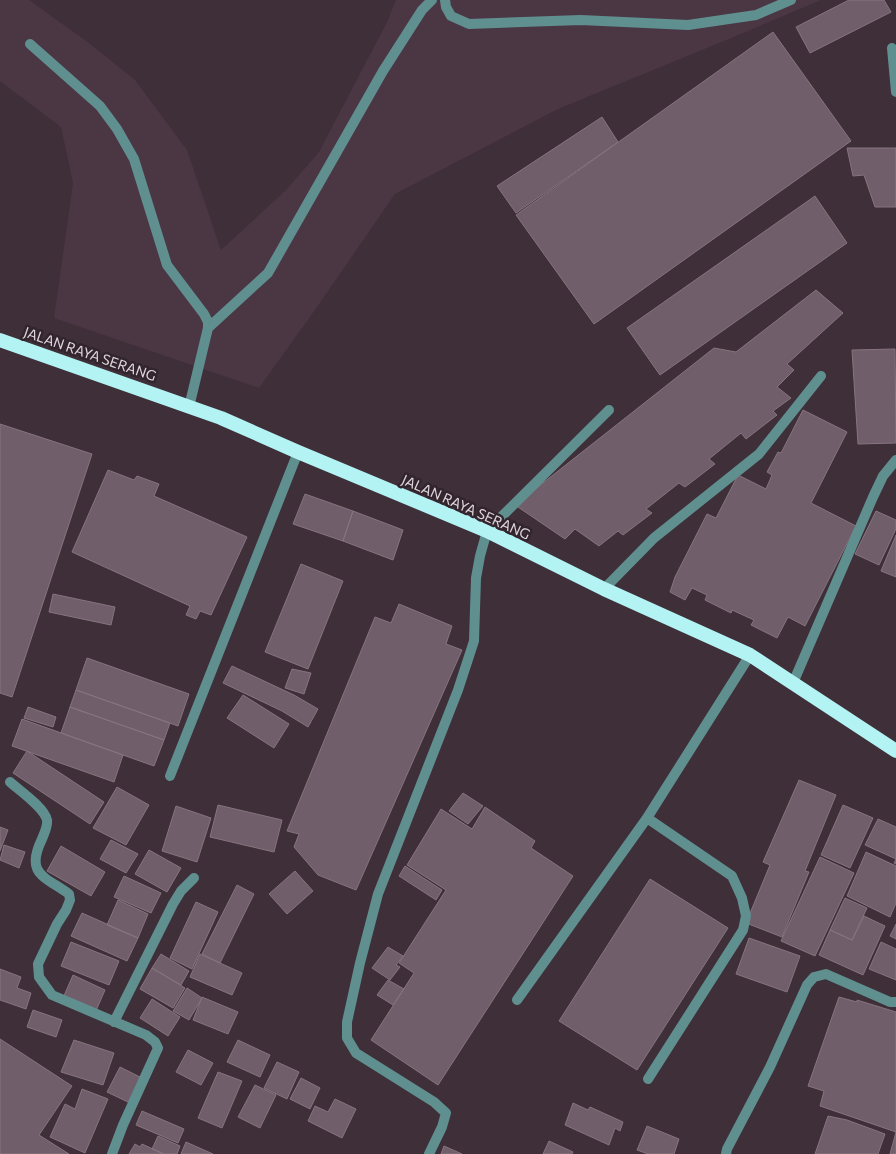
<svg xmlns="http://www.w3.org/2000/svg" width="896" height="1154" font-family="Commissioner,sans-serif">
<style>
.built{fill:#4b3644}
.building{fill:#705f6a;stroke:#86747f}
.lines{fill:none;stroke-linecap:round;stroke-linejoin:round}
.service{stroke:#608f90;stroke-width:10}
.minor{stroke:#608f90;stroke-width:10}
.trunk{stroke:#b4f3f4;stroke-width:14}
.labels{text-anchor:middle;stroke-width:5;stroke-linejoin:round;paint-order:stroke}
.street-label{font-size:14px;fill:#e0d6dc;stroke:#33252e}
</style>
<rect width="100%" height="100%" fill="#3e2f38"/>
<path class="built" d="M0,0H29L89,43L135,80L187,150L221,250L287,189L319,152L387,22L396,0H821L729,39L558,109L395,194L315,310L259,388L54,318L73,183L61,127L0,81Z"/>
<path class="building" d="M849,0H884L891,12L810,53L796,27Z
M773,32L851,141L594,324L516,215Z
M602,117L618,142L516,213L497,186Z
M847,148H896V207H875L864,175L853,176Z
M815,196L847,243L660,375L627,328Z
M816,290L843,313L787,364L794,370L777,387L791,398L773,411L777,415L746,439L741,433L709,459L715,464L685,487L679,483L646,509L652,513L623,535L618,531L599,546L575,529L565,539L515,505L714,348L736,352Z
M895,349L896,443L858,444L852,350Z
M803,410L847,432L811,503L856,526L805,626L788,617L777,638L751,625L754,620L732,610L731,613L705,600L707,595L692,588L685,600L670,592L675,577L707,514L716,518L738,475L766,489L772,475L767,472L778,452L781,453Z
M0,424L92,454L12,697L0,693Z
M108,470L134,480L137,476L159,484L154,496L247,537L211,615L200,611L196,619L186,615L190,606L72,552Z
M305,494L353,511L343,541L293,524Z
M353,511L403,530L393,560L343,541Z
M876,511L896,520V529L879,565L855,554Z
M896,535V577L881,571Z
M301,564L343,581L308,669L265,652Z
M53,594L115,607L111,625L49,612Z
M399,604L452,626L446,644L462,650L356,890L318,875L294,847L299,834L287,831L375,617L391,623Z
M87,658L189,694L178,726L76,690Z
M232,666L294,695L318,709L308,727L282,711L223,683Z
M292,669L311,673L304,694L285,688Z
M76,690L170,723L164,740L70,707Z
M243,695L289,724L274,748L227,718Z
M28,707L56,717L53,727L24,718Z
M70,707L164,740L154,766L61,733Z
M22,719L123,755L114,782L12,746Z
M27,751L104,802L90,824L13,773Z
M799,780L836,795L805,871L809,872L782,937L746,923L770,865L763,862Z
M117,787L149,805L126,845L93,828Z
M463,793L483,806L468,824L449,811Z
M218,805L282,820L274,852L210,837Z
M843,805L873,818L850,868L821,855Z
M176,806L211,818L197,862L162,851Z
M485,807L535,841L531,848L573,876L438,1085L371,1040L414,973L399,963L446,890L407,865L441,809L472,829Z
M878,819L896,827V864L894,863L896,859L865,845Z
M0,827L8,830L0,851Z
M111,840L138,854L126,873L100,859Z
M4,845L25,852L19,868L0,860Z
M61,846L105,872L91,896L47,871Z
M149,850L181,868L167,892L135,874Z
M866,852L896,866V903L890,917L847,896Z
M820,857L854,873L815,956L781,941Z
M405,866L442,890L436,900L399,876Z
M295,871L313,891L287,914L269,894Z
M124,876L161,893L151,913L114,897Z
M650,879L728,928L637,1070L559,1021Z
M237,885L254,894L220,963L202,954Z
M845,898L867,908L852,940L830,930Z
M118,900L148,914L138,938L107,925Z
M196,902L218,912L192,969L170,958Z
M82,913L138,938L127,961L71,936Z
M864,916L885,926L863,975L819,955L830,930L852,940Z
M896,924V939L890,936Z
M749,938L800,956L787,992L736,974Z
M71,942L119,961L109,985L61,966Z
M881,942L896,949V980L869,969Z
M388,947L403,956L396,965L400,967L390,980L372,968Z
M161,954L189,971L181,985L152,968Z
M200,954L242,973L232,995L190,977Z
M152,968L185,988L173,1008L140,989Z
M0,969L21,977L17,988L31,993L26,1009L0,1000Z
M73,975L105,990L95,1013L63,998Z
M388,980L404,989L393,1005L377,995Z
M187,988L202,998L189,1020L173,1011Z
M202,997L238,1012L228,1034L193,1020Z
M839,997L857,1002V1000L896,1012V1132L820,1106L824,1091L808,1086Z
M152,999L180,1017L168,1036L140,1018Z
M33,1010L62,1020L56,1037L27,1027Z
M0,1039L72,1086L39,1135L69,1154H0Z
M74,1040L114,1053L103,1085L61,1072Z
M238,1040L270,1055L260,1077L227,1062Z
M188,1050L213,1063L201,1085L176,1072Z
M277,1062L299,1072L287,1099L264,1088Z
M120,1067L142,1078L130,1103L107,1092Z
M218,1072L242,1081L222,1128L198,1118Z
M301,1078L320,1088L310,1109L290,1099Z
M255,1085L276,1095L260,1128L238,1117Z
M82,1089L108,1099L85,1153L50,1137L65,1104L75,1109Z
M335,1099L356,1109L342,1138L308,1121L315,1106L328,1112Z
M573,1103L588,1110L590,1107L623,1122L620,1131L615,1128L609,1145L565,1125Z
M142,1111L184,1129L178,1143L136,1125Z
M828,1116L847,1120L885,1134L878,1154H815Z
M647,1126L679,1139L674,1154H648L637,1150Z
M896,1132V1154H890Z
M158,1136L180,1146L177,1154H164L152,1149Z
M549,1141L573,1152L572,1154H543Z
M186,1142L213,1154H181Z
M135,1144L140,1147L142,1144L164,1154H129Z
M444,1146L462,1154H441Z"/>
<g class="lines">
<path class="service" d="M445,0L446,7L451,16L469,24L581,20L688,25L756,15L791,0
M30,44L100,106L117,129L134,159L167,265L204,314L208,322V328L189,407
M892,48L896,92
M208,328L268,273L383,71L422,10L432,0
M604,589L654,538L759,454L821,376
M793,683L873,497L883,476L896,460
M170,776L298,452
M647,818L732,876L742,898L746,916L743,930L648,1079
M517,1000L647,818L750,655
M429,1154L442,1127L446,1113L434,1102L356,1053L347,1038V1022L360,963L378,894L458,690L474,641L476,578L480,556L487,531L609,410"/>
<path class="minor" d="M10,782C20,791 44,807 47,820C48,826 44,834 42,839C25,874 44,876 69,894L70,900L66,910L57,924L38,964L39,977L52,995L146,1035L155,1042L158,1048L123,1125L112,1154
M114,1022L173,904L181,891L194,878
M726,1154L727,1149L770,1067L807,985L814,977L826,974L890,1002H896"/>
<path class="trunk" d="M0,340L221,418L298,452L487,531L604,589L750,655L896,751"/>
</g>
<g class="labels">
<g class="street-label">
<text transform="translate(90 354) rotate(19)" y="5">JALAN RAYA SERANG</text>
<text transform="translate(466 507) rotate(24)" y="5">JALAN RAYA SERANG</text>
</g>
</g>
</svg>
